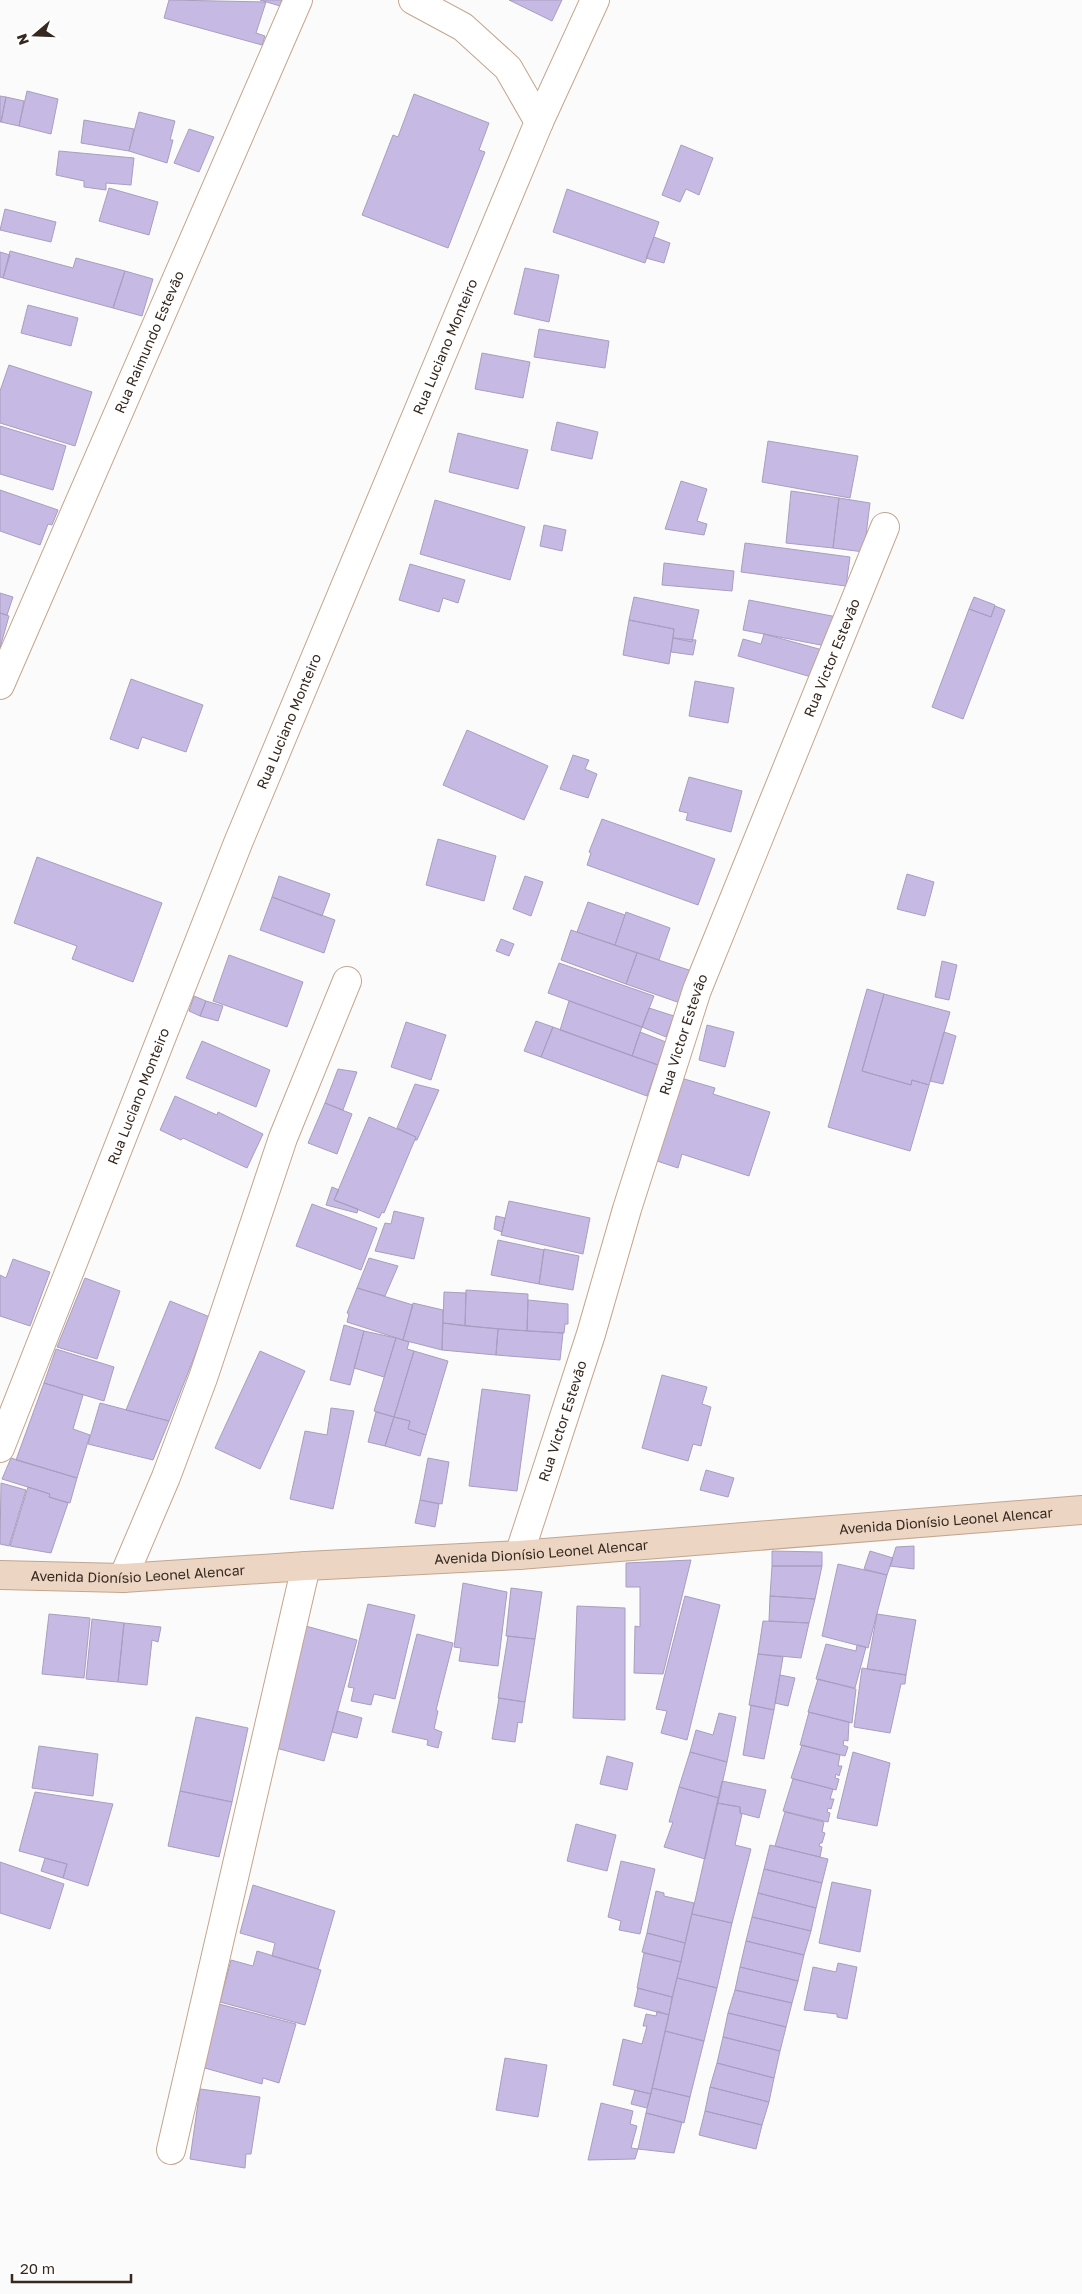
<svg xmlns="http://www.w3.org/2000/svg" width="1082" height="2294" font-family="'Golos Text',sans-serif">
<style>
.building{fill:#c6b9e4;stroke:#a89ebf}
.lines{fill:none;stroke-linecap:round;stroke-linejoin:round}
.street-casing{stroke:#c4a58e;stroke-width:30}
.secondary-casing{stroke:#c4a58e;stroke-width:30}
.street{stroke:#fff;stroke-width:28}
.secondary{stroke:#ecd5c2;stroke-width:28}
.labels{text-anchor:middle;stroke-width:4;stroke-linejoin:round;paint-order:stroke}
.street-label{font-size:14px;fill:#362920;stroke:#fff}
</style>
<rect width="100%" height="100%" fill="#fbfbfb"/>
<path class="building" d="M169,0L266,2L256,33L265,36L262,45L164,18Z
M260,0H282L280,6Z
M509,0H562L552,21Z
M27,91L58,99L51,134L19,126Z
M414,94L489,123L479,150L485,152L448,248L362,215L393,135L398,137Z
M0,96L6,97L1,122H0Z
M6,97L24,101L19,126L1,122Z
M139,112L175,121L170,140H173L167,163L129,151Z
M84,120L134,129L129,151L81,143Z
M189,129L214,137L199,172L174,163Z
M681,145L713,158L699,195L686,189L680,202L662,195Z
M59,151L134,158L131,185L106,183V190L84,187V181L56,175Z
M109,188L158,202L149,235L99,221Z
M567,189L659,222L645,263L553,232Z
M5,209L56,222L51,242L0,230Z
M654,237L670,243L664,263L646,258Z
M10,251L73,268L76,258L125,271L113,308L3,278Z
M0,252L10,255L3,278L0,277Z
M525,268L559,275L549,322L514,314Z
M125,271L153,279L142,316L113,308Z
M28,305L78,318L71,346L21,333Z
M539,329L609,341L605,368L534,357Z
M482,353L530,362L523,398L475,389Z
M9,365L92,392L75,446L0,423V391Z
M557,422L598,432L592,459L551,450Z
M0,426L66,446L53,490L0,474Z
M458,433L528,450L518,489L449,472Z
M768,441L858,456L850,498L762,482Z
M681,481L707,489L697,521L707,524L704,535L665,529Z
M0,490L58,510L52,525L48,524L40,545L0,531Z
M791,491L839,498L833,548L786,543Z
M839,498L870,503L864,552L833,548Z
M435,500L525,527L510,580L420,554Z
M544,525L566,530L562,551L540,546Z
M745,543L850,557L846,586L741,572Z
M664,563L734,571L732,591L662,585Z
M410,564L465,580L458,603L443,598L439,612L399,600Z
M0,593L13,597L7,615L0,613Z
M634,597L699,610L692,642L673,638L674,629L629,620Z
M974,597L995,605L991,617L969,609Z
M749,600L837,617L831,647L743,630Z
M995,606L1005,610L963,719L932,707L969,609L991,617Z
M0,613L9,616L0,648Z
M629,620L674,629L669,664L623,655Z
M764,634L830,652L822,680L738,656L743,639L761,644Z
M673,638L696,640L693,655L671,652Z
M131,679L203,705L186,752L142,737L138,749L110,739Z
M695,681L734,688L728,723L689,716Z
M467,730L548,766L524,820L443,785Z
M573,755L589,760L585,769L597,774L588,798L560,789Z
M689,777L742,791L731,832L686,820L688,813L679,811Z
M602,819L715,859L698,905L587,865L591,853L589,852Z
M438,839L496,856L484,901L426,885Z
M37,857L162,903L133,982L72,959L77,946L14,923Z
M907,874L934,882L925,916L897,909Z
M279,876L330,894L322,916L272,897Z
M525,876L543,882L531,916L513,909Z
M272,897L335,920L324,953L260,930Z
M588,902L625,915L615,945L577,932Z
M626,912L670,928L659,960L615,945Z
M571,930L637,953L626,984L561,960Z
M501,939L514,944L509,956L496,951Z
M637,953L692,971L683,1004L626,984Z
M229,955L303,982L287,1027L213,1001Z
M942,961L957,965L949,1000L935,997Z
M559,963L654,996L642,1027L548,993Z
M867,989L884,994L862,1071L911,1085L912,1080L929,1085L910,1151L828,1127Z
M884,994L950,1012L929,1085L912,1080L911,1085L862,1071Z
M194,996L206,1001L200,1016L189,1011Z
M206,1001L223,1006L218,1021L200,1016Z
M569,1001L642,1027L632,1056L560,1030Z
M649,1008L674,1016L666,1037L642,1027Z
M536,1021L553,1027L541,1057L524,1051Z
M406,1022L446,1035L431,1080L391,1067Z
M707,1025L734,1032L725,1067L699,1060Z
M553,1027L658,1065L647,1096L541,1057Z
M640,1032L666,1042L658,1065L632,1056Z
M944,1032L956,1036L943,1084L930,1081Z
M202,1041L270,1070L256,1107L186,1078Z
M338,1069L357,1072L343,1110L325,1103Z
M681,1078L715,1088L713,1094L770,1112L749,1176L682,1154L678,1168L654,1160Z
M415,1084L439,1090L417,1140H415L416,1137L397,1128Z
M175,1096L217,1115L218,1112L263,1134L247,1168L183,1138L181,1140L160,1130Z
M325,1103L352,1114L337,1154L308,1143Z
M369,1117L416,1137L384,1213L382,1212L379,1218L334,1200Z
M332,1187L339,1190L334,1200L358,1209L357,1213L326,1205Z
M509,1201L590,1218L583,1254L501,1235Z
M312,1204L377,1228L361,1270L296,1246Z
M394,1211L424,1218L414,1259L375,1251L385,1223L391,1224Z
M496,1216L505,1218L502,1232L494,1229Z
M498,1240L544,1250L539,1284L491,1275Z
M544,1249L579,1256L573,1290L539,1284Z
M369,1258L398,1266L385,1296L357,1288Z
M13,1259L50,1272L30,1326L0,1316V1275L6,1278Z
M85,1278L120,1291L97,1359L57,1347Z
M357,1288L413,1305L403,1340L347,1322L349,1314L347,1313Z
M466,1290L528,1294L527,1331L465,1326Z
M444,1292L466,1293L465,1326L443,1323Z
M528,1300L568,1304V1324H565L564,1333L527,1331Z
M170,1301L210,1317L169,1421L126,1410Z
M413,1303L443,1310L442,1350L403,1340Z
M443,1323L498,1329L496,1355L442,1350Z
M344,1325L364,1331L350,1385L330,1380Z
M498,1329L563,1333L560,1360L496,1355Z
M364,1331L396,1338L384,1377L354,1368Z
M396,1338L409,1342L407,1349L414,1351L394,1417L374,1411Z
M56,1349L114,1367L104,1401L44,1383Z
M260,1351L305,1371L260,1469L215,1448Z
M414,1351L448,1361L426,1435L408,1429L410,1421L394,1417Z
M662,1375L707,1387L702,1404L711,1407L701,1446L693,1444L688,1461L642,1448Z
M44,1383L83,1395L73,1429L90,1435L77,1478L16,1460Z
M482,1389L530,1395L517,1491L469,1486Z
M100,1403L169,1421L153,1460L88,1444Z
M331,1408L354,1411L333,1509L290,1499L305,1431L327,1435Z
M376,1412L394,1417L385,1446L368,1442Z
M394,1417L410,1421L408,1429L426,1435L420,1456L385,1446Z
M11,1458L77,1478L70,1503L49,1497L50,1494L2,1479Z
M428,1458L449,1462L442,1504L420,1500Z
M706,1470L734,1478L728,1497L700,1490Z
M1,1483L26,1490L9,1546L0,1544Z
M28,1487L50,1494L49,1497L68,1503L51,1553L10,1546Z
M420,1500L439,1504L435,1527L415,1523Z
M914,1546V1569L890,1566L896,1547Z
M772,1551L822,1552V1566H772Z
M870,1551L893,1558L887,1575L864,1569Z
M691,1560L663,1674L634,1673L635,1626L640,1627V1587H626V1563Z
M838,1564L887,1575L868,1648L822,1636Z
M772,1566H822L815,1599L770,1596Z
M463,1583L507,1592L498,1666L459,1661L461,1648L454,1647Z
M511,1588L542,1592L535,1639L506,1636Z
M685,1596L720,1605L687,1740L661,1733L667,1711L656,1709Z
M770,1596L815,1599L809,1623L769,1621Z
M368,1604L415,1615L395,1699L374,1694L371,1705L351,1701L354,1688L348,1687Z
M577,1606L625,1608V1720L573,1718Z
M49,1614L90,1618L84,1678L42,1674Z
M877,1614L916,1620L906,1675L867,1669Z
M92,1619L124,1623L118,1682L86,1679Z
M763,1621L809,1623L801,1658L758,1654Z
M124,1623L161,1627L158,1642L152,1640L147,1685L118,1682Z
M302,1625L357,1640L324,1761L276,1748Z
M417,1634L453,1643L436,1710L438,1711L434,1729L442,1732L438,1748L427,1745L428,1740L392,1732Z
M508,1636L535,1639L525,1702L498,1698Z
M826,1644L856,1651L857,1645L866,1647L855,1688L816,1679Z
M758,1654L783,1657L774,1710L749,1705Z
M862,1668L906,1675L905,1684H901L890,1733L854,1727Z
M780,1675L795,1678L788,1706L775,1703Z
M818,1679L856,1689L852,1723L808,1712Z
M499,1698L525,1702L522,1723L518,1722L515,1742L492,1739Z
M751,1705L774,1710L764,1759L743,1755Z
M337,1711L362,1718L357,1738L332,1732Z
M809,1712L849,1722L848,1741L844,1740L843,1745L848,1747L845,1756L800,1745Z
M719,1713L736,1717L727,1762L690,1752L696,1730L713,1735Z
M196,1717L248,1728L232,1802L180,1791Z
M802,1745L840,1755L838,1766H842L839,1776L836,1774L835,1778L839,1779L836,1790L791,1778Z
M39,1746L98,1754L93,1796L32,1788Z
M690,1752L727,1762L719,1798L679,1787Z
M853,1752L890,1763L877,1826L837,1818Z
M607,1756L633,1763L627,1790L600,1784Z
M793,1779L833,1789L830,1799H834L831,1809L828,1808L827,1812L830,1813L828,1822L783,1811Z
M722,1781L766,1790L759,1818L740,1813V1807L717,1803Z
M679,1787L719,1798L705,1859L664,1847L673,1822H669Z
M180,1791L232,1802L219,1857L168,1846Z
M35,1792L113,1804L88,1886L63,1878L67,1864L19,1851Z
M717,1803L740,1807V1813L742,1814L735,1845L751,1849L732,1923L692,1914Z
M785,1812L824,1822L822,1832L825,1833L822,1843H820L819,1846L822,1847L820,1857L775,1846Z
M576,1824L616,1835L607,1871L567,1861Z
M770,1845L828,1859L822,1883L764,1869Z
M45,1858L67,1864L63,1878L41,1871Z
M621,1861L655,1869L640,1934L619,1930L621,1921L608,1917Z
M0,1862L64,1884L50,1929L0,1913Z
M764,1869L822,1883L816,1908L758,1893Z
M832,1882L871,1890L860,1952L819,1943Z
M253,1885L335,1911L318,1969L272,1956L275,1943L240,1933Z
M656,1891L664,1893V1896L694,1903L685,1943L647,1933Z
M758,1893L816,1908L811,1931L752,1917Z
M692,1914L732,1923L717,1988L677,1978Z
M752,1917L811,1931L804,1955L746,1941Z
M647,1933L685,1943L681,1962L642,1952Z
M746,1941L804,1955L798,1981L740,1967Z
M257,1951L321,1970L305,2025L220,2002L231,1960L253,1966Z
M644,1953L681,1962L672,1997L637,1988Z
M838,1963L857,1967L847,2019L837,2017V2014L804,2010L813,1967L836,1972Z
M740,1967L798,1981L792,2003L735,1990Z
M677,1978L717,1988L704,2041L665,2031Z
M638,1988L672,1997L669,2015L634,2006Z
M735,1990L792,2003L786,2027L728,2013Z
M219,2004L296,2024L279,2083L263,2078L262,2084L201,2067Z
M657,2011L669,2015L651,2094L613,2085L623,2039L642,2044L647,2026H643L646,2014L656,2016Z
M728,2013L786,2027L780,2051L723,2037Z
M665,2031L704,2041L690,2097L652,2088Z
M723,2037L780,2051L774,2078L717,2063Z
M505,2058L547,2065L538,2117L496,2110Z
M717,2063L774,2078L769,2102L710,2087Z
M710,2087L769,2102L762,2125L705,2111Z
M652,2088L690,2097L684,2123L646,2113Z
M200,2089L260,2097L251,2154H246L245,2168L190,2159Z
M635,2090L651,2094L647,2108L631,2104Z
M601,2103L633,2111L630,2124L637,2126L631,2148L638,2149L635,2159L588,2160Z
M705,2111L762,2125L756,2149L699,2135Z
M646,2113L682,2122L674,2153L638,2149Z"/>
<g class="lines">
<defs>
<g id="street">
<path d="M413,0L463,27L508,68L539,122"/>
<path id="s1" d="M0,685L298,0"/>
<path id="s2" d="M0,1448L238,843L539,122L595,0"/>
<path id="s3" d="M519,1555L591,1334L627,1209L697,990L885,527"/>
<path d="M123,1578L166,1477L203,1378L283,1138L347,981"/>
<path d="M171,2150L306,1566"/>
</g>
<g id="secondary">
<path id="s4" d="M0,1575L123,1578L306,1566L519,1555L1082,1510"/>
</g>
</defs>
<use href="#street" class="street-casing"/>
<use href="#secondary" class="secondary-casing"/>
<use href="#street" class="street"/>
<use href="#secondary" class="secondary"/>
</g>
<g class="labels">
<g class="street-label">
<text dy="5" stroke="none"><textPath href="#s1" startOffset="374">Rua Raimundo Estevão</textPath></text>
<text dy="5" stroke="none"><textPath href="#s2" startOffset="1188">Rua Luciano Monteiro</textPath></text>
<text dy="5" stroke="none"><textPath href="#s3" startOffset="951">Rua Victor Estevão</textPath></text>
<text dy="5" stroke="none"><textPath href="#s2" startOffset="782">Rua Luciano Monteiro</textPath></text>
<text dy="5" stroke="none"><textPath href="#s3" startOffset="546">Rua Victor Estevão</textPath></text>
<text dy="5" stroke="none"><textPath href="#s2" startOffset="378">Rua Luciano Monteiro</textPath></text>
<text dy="5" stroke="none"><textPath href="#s3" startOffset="141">Rua Victor Estevão</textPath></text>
<text dy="5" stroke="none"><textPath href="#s4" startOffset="948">Avenida Dionísio Leonel Alencar</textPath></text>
<text dy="5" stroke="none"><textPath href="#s4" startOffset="542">Avenida Dionísio Leonel Alencar</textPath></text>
<text dy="5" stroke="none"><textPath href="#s4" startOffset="138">Avenida Dionísio Leonel Alencar</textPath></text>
</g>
</g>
<g transform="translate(35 35) rotate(251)" stroke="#ffffff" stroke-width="4" paint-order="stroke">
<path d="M0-4L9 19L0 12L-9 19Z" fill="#362920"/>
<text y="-8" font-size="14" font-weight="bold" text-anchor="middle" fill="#362920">N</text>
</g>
<path d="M12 2274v8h119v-8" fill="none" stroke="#362920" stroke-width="2.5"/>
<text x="20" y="2274" font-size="15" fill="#362920" stroke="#ffffff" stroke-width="4" paint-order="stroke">20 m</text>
</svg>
